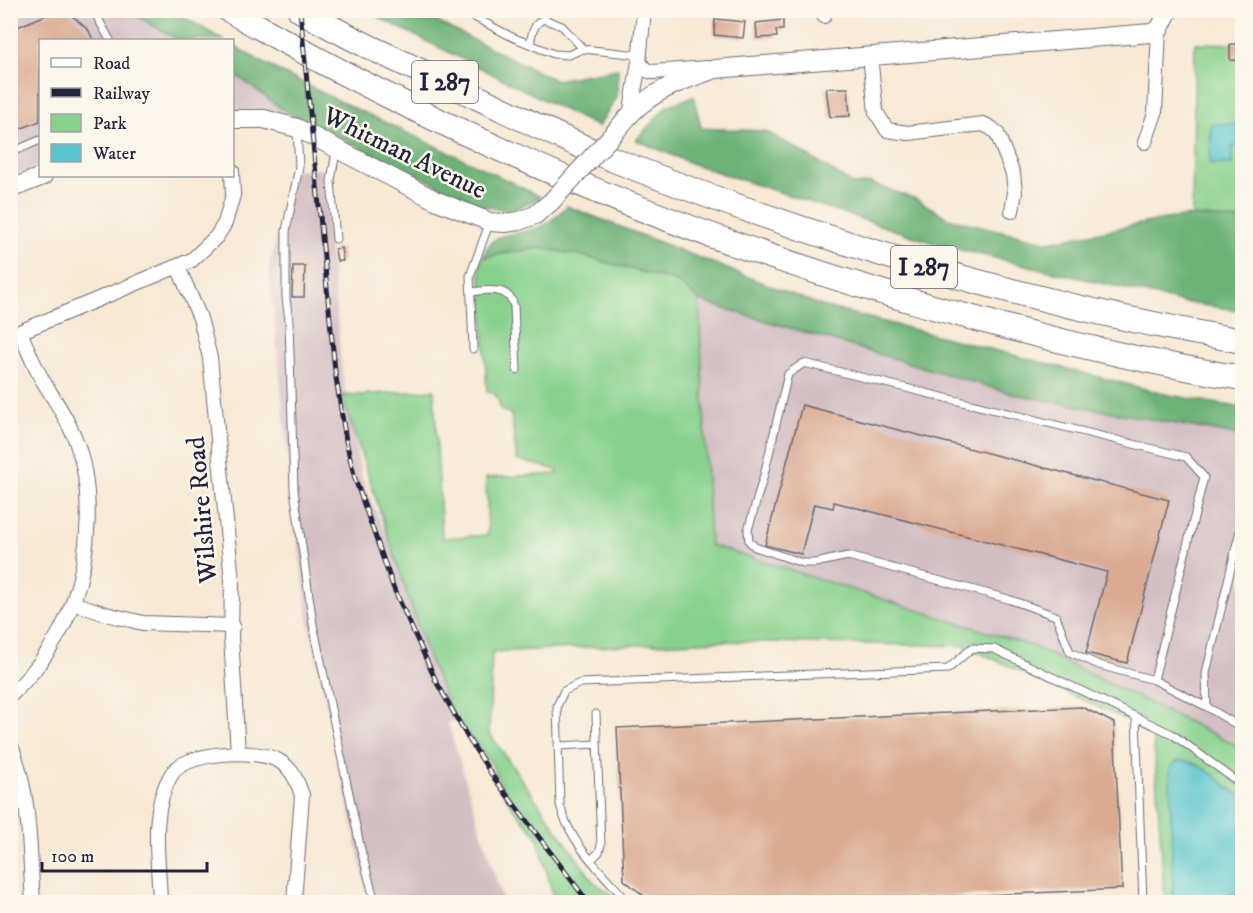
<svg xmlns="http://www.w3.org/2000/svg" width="1253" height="913" font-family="'IM FELL DW Pica',serif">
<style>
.industrial{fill:#d2bec3}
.green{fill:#87d18d;stroke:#547a64;stroke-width:1.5}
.forest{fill:#6db378;stroke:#486a5a;stroke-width:1.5}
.water{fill:#58c5cd;stroke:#3d7484;stroke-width:1.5}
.building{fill:#daaa92}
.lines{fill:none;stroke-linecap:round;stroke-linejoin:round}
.lane-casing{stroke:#6d6871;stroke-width:9}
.street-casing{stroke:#6d6871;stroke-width:16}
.secondary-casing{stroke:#6d6871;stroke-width:20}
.highway-casing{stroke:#6d6871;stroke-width:26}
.path{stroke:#6d6871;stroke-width:2;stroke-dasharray:4.5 4.5;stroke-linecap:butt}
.lane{stroke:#fff;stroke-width:7}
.street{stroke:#fff;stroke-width:14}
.secondary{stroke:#fff;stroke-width:18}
.highway{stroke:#fff;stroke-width:24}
.rail-casing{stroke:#22223b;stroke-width:5}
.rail{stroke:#fbf7ec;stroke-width:3;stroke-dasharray:9;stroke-linecap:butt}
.secondary-bridge-casing{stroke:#6d6871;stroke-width:20;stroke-linecap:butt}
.secondary-bridge{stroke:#fff;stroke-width:18}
.labels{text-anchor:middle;stroke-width:5;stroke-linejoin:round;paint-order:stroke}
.shield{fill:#fbf7ec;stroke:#636270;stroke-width:1.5}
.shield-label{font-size:24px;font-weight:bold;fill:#22223b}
.street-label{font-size:26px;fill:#22223b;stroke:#fbf7ec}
</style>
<rect width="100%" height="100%" fill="#fbf7ec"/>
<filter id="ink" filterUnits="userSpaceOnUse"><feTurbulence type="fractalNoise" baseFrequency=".0167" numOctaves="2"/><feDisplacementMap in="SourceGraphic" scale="12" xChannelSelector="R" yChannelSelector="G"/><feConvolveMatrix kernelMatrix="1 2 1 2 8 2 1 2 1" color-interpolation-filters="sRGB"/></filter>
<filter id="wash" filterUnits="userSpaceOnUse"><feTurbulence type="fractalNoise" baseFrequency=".008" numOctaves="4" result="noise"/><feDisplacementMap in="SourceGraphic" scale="24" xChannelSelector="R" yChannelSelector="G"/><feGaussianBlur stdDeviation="1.35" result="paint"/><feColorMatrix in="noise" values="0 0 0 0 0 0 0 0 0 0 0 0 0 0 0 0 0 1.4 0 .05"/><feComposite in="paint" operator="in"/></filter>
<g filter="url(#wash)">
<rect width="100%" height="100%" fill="#f7e9d4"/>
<path class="industrial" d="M11,11H128L178,40H40V166L11,178Z
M232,73L240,78L286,112L233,111Z
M292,169H322L343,379L362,479L464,717L448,723L503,902H369L308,618L293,505L269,268Z
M699,301L1013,394L1242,436V748L1032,646L710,545Z"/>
<path class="green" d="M1195,43L1242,44V220L1192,216Z
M539,248L580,255L675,281L694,295L699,301L710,545L1032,646L1242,748V902H1165L1153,732L965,646L718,641L492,652L489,733L593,881L622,902H555L537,836L510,804L491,763L454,717L428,657L342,396L434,390L442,538L488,535L486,478L558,474L557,470L517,460L511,414L501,410L498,399L494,393L487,392L480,265L483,257Z"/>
<path class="forest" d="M128,11H173L224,40H178Z
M366,11H415L555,80L618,69L617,97L598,127Z
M233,45C261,63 291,77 321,92C394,128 468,159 540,197C516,211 510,211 482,206L286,112L233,73Z
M694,96L701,128L765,131L797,149L854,185L870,183L916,199L948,218L1049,242L1165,219L1192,216L1242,220V311L1181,302L940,245L693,164L636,140L667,106Z
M567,206L822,306L1169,395L1242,408V436L1013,394L699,301L694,295L675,281L580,255L539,248L483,257C494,227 512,238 537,228C549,224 558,215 567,206Z"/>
<path class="water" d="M1211,124H1242V147H1232V164H1210Z
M1178,761C1204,759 1221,785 1242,797V889L1216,902H1175L1173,898L1170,772L1171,766Z"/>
<g id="blocks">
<path class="building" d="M58,10H66L89,31L93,40H40V121L10,133V30Z
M715,19L745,22L743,38L714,35Z
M783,20V30H776L777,37L757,38L756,23Z
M1230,44H1242V61L1230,60Z
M826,88H848L850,116L830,117Z
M341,248L343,261H337L335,249Z
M293,266H305L304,297H292Z
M802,405L1169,500L1127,663L1086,653L1107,572L834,502L833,508L814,504L801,554L765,545Z
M1082,707L1114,723L1122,889L822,902H652L624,880L617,728Z"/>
</g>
</g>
<g filter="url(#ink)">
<use href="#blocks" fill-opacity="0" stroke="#6d6871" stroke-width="1.5"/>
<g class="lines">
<defs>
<path id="lane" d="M92,10L95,13L110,40
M461,10L512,37L554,54L568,55L583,49L639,55
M530,44C532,33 533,25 543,19L562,26L583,49
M297,131L299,167L286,231V298L289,321L294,490L313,624L361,850L375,902
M10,153L40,140
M336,239L331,181L336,151
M471,292C487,290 509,286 514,306L517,370
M473,349L470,276L489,224
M1154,680L1204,477L1186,457L804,363L788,374L764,475L748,530L749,541L755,547L803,563H815L848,556L1008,599L1056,616L1070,652L1099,665L1154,680L1207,707L1242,728
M1207,707L1206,673L1242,522
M1136,717L1143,902
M558,746L597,744
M591,860L599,852L601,845L596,714
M628,902C602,872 570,844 560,805L557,706L564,691L580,683L948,669L972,648L994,649L1172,734L1242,785"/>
<path id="street" d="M824,16V10
M870,56L876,112L887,130L908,133L983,124L991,128L997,133L1013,174L1015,192L1012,211
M639,62L646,70L653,72L707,68
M630,116L639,62L644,10
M1145,142L1155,113L1159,30
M178,267L200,318L210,358L232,581L231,637L238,753
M10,336L192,260L217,236L225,223L233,195L232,171
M73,603L106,614L143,623L233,626
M10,696C37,670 61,637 73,602C90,554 94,489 76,441C68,419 55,401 43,381C34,366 27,348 20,332
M10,743C31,794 29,848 33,902
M160,902C159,861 149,812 171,775C184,751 258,748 279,761C293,769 297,781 302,795L294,902"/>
<path id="secondary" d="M232,119H264L297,128L435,200L490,222L505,223L519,221L535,215L551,202
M614,133C623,123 632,111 643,103C664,86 690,78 715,69L1151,33L1159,30L1169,10
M10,189L43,176"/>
<path id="highway" d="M229,10C473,151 731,256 1003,326C1082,347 1162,365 1242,378
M300,10C358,44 421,71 481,99C525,120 569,142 614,160C817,240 1027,304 1242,341"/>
</defs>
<use href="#lane" class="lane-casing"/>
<use href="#street" class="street-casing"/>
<use href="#secondary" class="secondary-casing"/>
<use href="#highway" class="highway-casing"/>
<path class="path" d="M1184,12L1213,13"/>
<use href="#lane" class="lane"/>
<use href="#street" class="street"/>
<use href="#secondary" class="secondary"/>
<use href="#highway" class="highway"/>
<defs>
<path id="rail" d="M300,10L335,371L346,441L355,479L394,589L437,683L468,738L494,778L588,902"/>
</defs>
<use href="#rail" class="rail-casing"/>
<use href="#rail" class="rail"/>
<defs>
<path id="secondary-bridge" d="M551,202L614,133"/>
</defs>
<use href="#secondary-bridge" class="secondary-bridge-casing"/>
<use href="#secondary-bridge" class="secondary-bridge"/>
</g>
</g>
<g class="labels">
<g class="shield">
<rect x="412" y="61" width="66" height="42" rx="4.5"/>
<rect x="891" y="246" width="66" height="42" rx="4.5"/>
</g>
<g class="shield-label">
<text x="445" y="90">I 287</text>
<text x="924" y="275">I 287</text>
</g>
<g class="street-label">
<text transform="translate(405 152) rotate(26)" y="9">Whitman Avenue</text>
<text transform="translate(201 510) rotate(-95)" y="9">Wilshire Road</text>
</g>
</g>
<rect width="1253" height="913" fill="none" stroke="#fbf7ec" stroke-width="36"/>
<rect x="39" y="39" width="195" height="138" fill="#fbf7ec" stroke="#a4a2a5" stroke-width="1.5"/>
<rect x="51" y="58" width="30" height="9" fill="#ffffff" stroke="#a4a2a5" stroke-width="1.5"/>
<text x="93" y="69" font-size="18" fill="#22223b">Road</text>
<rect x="51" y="88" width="30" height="9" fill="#22223b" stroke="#a4a2a5" stroke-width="1.5"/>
<text x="93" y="99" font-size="18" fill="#22223b">Railway</text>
<rect x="51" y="114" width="30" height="18" fill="#87d18d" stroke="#a4a2a5" stroke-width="1.5"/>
<text x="93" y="129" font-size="18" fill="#22223b">Park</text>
<rect x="51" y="144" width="30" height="18" fill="#58c5cd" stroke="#a4a2a5" stroke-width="1.5"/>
<text x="93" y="159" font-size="18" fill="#22223b">Water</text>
<path d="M42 862v9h165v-9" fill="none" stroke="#22223b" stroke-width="3"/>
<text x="51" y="862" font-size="18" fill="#22223b" stroke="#fbf7ec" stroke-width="4.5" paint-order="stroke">100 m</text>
</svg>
